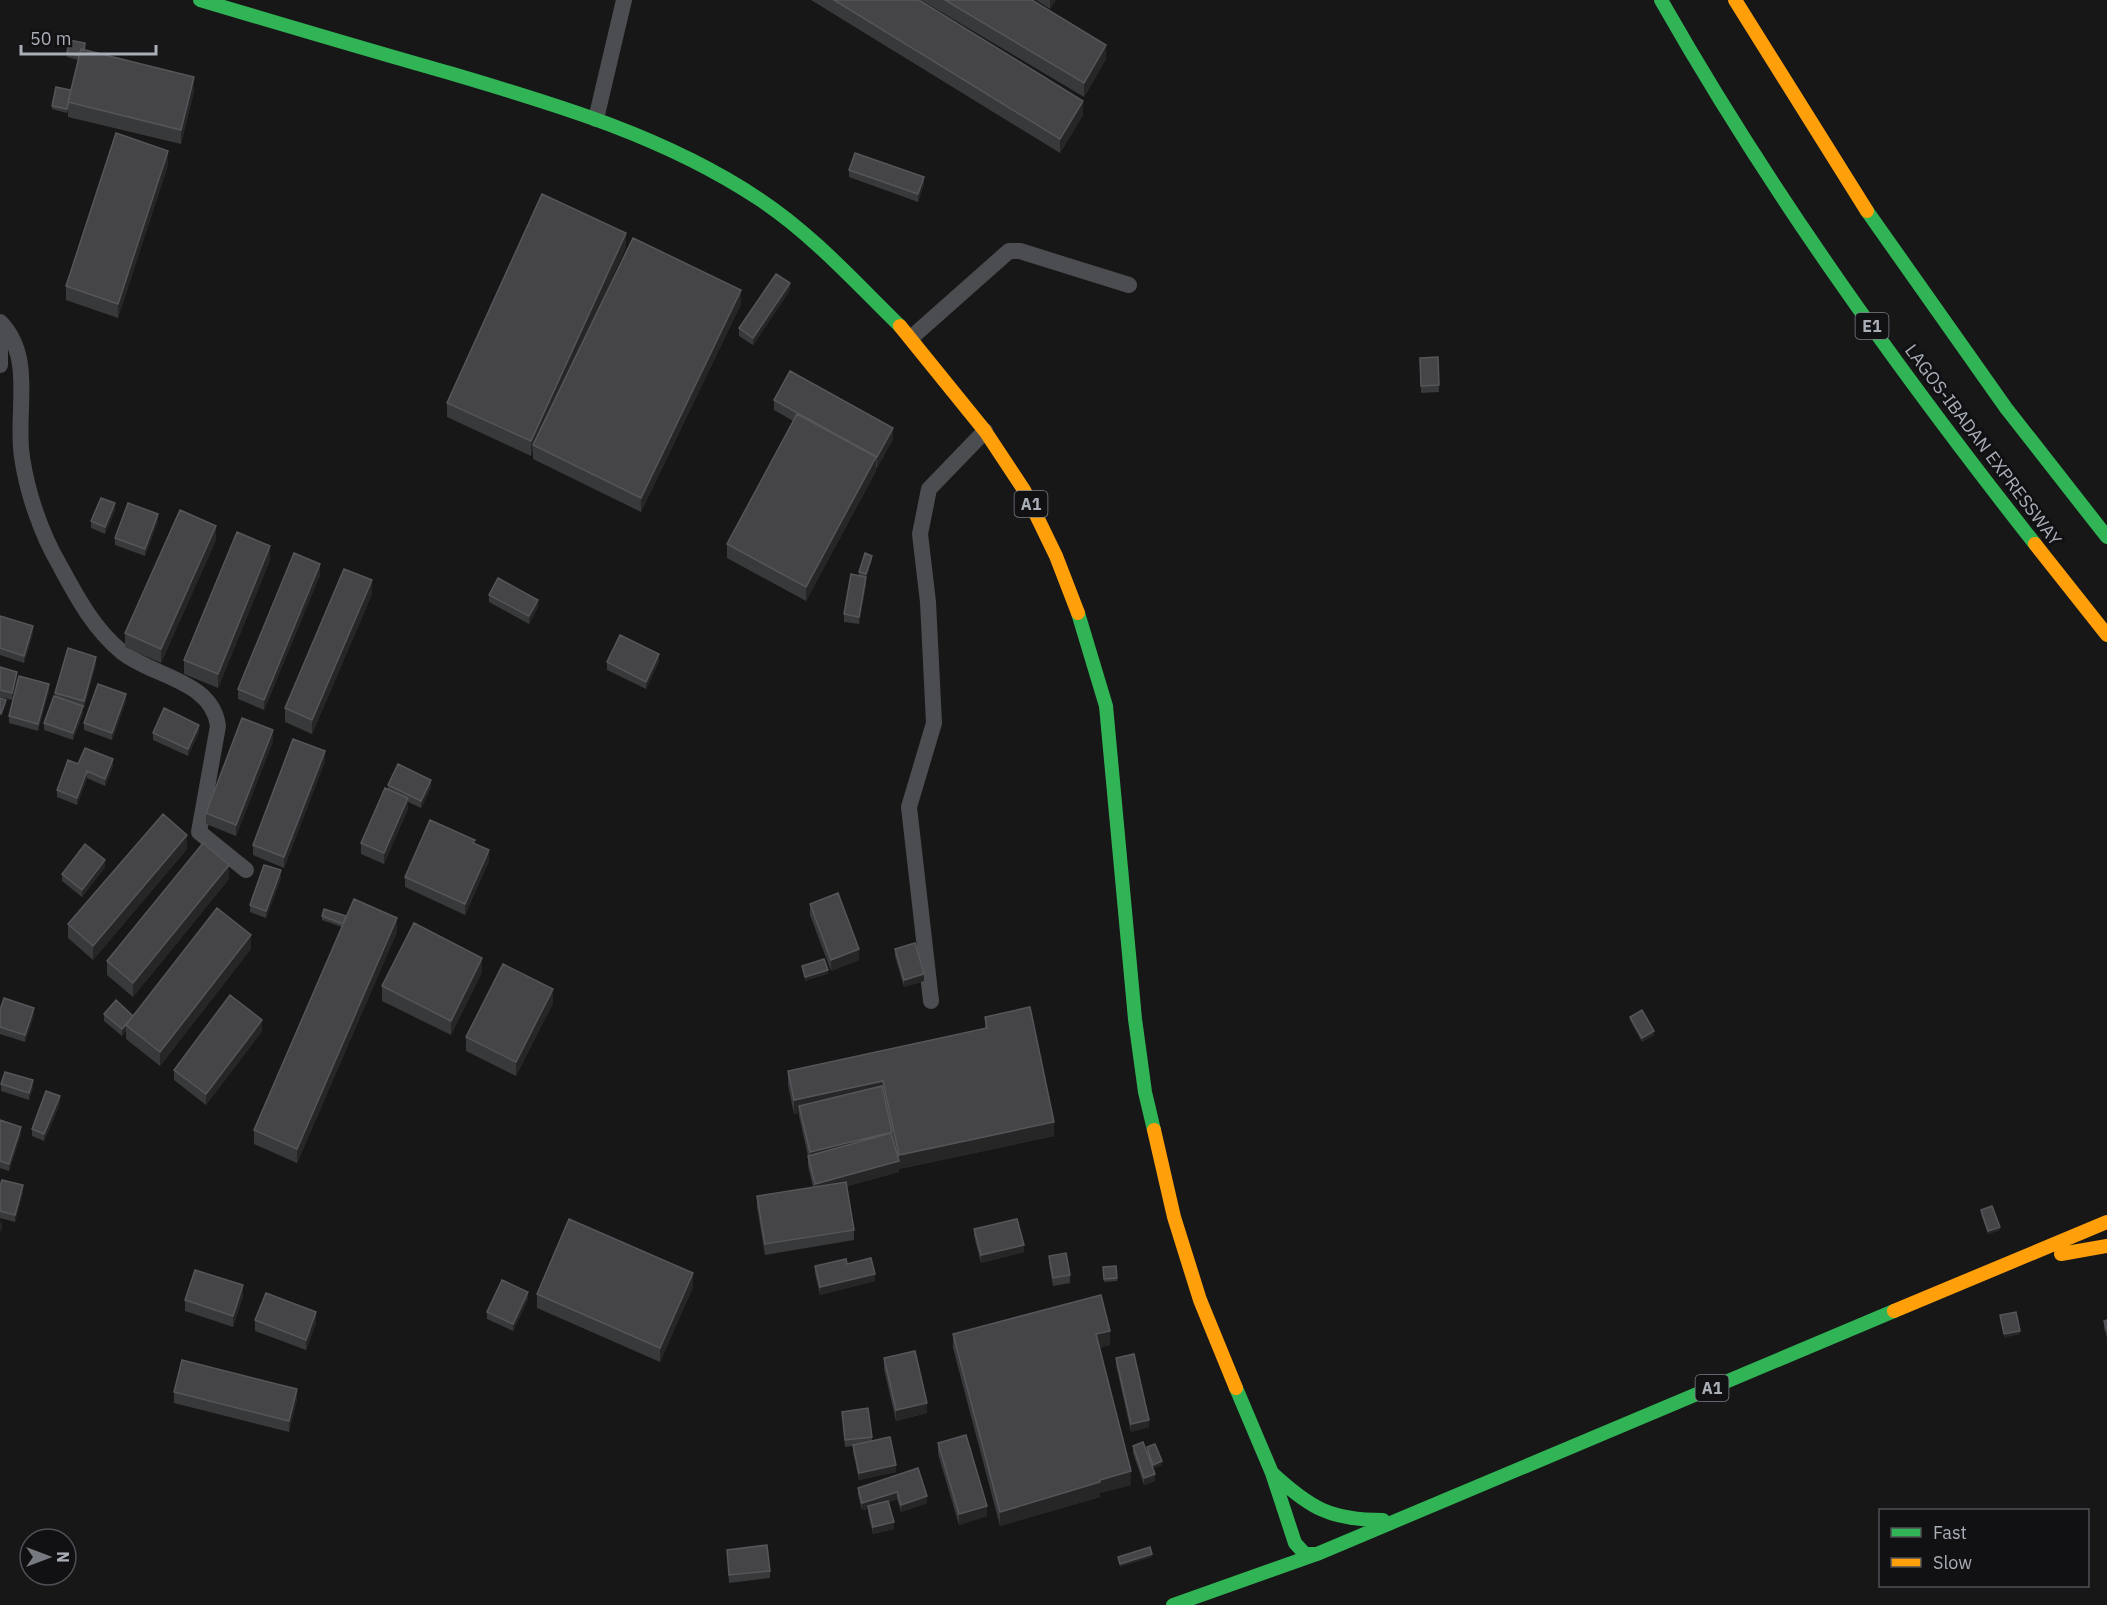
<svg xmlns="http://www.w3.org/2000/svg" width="2107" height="1605" font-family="'IBM Plex Sans',sans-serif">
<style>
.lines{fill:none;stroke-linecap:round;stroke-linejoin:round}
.street{stroke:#4b4d50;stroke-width:16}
.fast{stroke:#30b455;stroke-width:14}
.slow{stroke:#ff9f0a;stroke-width:14}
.wall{fill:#38393a}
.shaded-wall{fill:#262627}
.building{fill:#454548;stroke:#545659;stroke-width:1.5}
.labels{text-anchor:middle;stroke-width:6;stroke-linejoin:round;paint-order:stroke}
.shield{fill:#111113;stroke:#7b7f86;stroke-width:1.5}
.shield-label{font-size:16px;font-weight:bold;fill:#a9aeb7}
.street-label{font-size:18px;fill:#a9aeb7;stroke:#111113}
</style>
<rect width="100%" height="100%" fill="#171717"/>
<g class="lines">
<path class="street" d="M596,119L624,0
M0,322C35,357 15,412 22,457C27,492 41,533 59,564C77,597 93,628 122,652C153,677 212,680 218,726L199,832L246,870
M0,331V365
M912,337L1009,251H1020L1129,285
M931,1001L909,807L934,723L928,602L920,534L929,489L985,431"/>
<path class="fast" d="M200,0C284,25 368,50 453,74C558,105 666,137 759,199C812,234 855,282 900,326
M1661,0C1770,192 1899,371 2035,544
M1867,211L2006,408L2107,537
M1078,613L1106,706L1135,1019L1145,1092L1154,1130
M1236,1388L1272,1473L1295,1543L1305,1554H1317L1894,1311
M1272,1473C1310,1508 1330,1520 1383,1520
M1173,1605L1317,1554"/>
<path class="slow" d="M1735,0L1867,211
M900,326L985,431L1024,490L1056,556L1078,613
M2035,544L2107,635
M1154,1130L1174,1217L1200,1300L1236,1388
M2061,1254L2107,1246
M1894,1311L2107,1222"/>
</g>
<path class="wall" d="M811,0H919L1083,115L1060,153Z
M921,0H1032L1106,59L1084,97Z
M1036,0H1056L1050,9Z
M85,47V50L194,91L181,144L68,117V109L67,113L52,109V106L71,90L78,60L67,57V53Z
M168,165L118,318L66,300V286Z
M849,170L924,184L918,202L849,177Z
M626,247L584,340L741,304L641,512L533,459V451L531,456L447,417V403Z
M790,290L753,345L739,336V328Z
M1438,357L1439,392L1421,393L1420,358Z
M774,400L893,439L877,468H876V471L806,601L727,558V544L793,421L774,410Z
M115,510L105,534L91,528V521Z
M158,521L145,556L115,545V538Z
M216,540L161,663L125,647V633Z
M270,560L218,688L184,674V660Z
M872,560L866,577V584L859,624L844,622V614L859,575V572Z
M320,575L264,710L238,699V689Z
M372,594L312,734L285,722V708Z
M489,595L538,607L529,624L489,602Z
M0,616L33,633L24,663L0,655Z
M659,661L646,689L607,670V662Z
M96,664L84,708H83V713L73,740L44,730V723L55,696V693Z
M0,667L17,679L12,700L0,697Z
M49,691L38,731L9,723V716Z
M126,701L112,740L84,730V723Z
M199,732L188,756L153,740V733Z
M273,741L236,836L206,824V813Z
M325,761L284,868L253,855V845Z
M78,764L113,766L105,786L87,778L77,805L57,797V790Z
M388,785L431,787L421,808L408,802V809L384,864L361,854V843L388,789Z
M475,843L489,861L465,915L405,887V877Z
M187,849L93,960L68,938V924Z
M105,867L82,897L62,881V874Z
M281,878L266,918L250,912V905Z
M229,879L133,997L107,975V961Z
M810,904L859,960L831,971L810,915Z
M322,916L346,919L397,932L297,1163L254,1144V1130L342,927L322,920Z
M251,949L160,1066L126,1039V1031L122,1036L104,1021V1014L133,1016Z
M895,949L924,981L904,987L895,956Z
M482,972L451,1035L382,1001V986Z
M553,1003L516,1076L466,1051V1037Z
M0,1010L34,1015L25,1042L0,1034Z
M985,1017L1054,1136L899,1169V1172L847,1186L854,1230V1240L765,1255L757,1207V1196L813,1187L808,1166V1156L799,1116V1113L794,1114L788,1085V1071L985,1028Z
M1630,1017L1654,1035L1642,1042L1630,1020Z
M262,1031L206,1105L174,1080V1070Z
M1,1084L33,1087L29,1100L1,1091Z
M60,1104L44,1141L32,1136V1129Z
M0,1120L21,1134L9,1171L0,1168Z
M0,1186L23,1192L15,1222L0,1218Z
M1981,1210L2000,1230L1988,1234L1981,1214Z
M974,1229L1024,1252L981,1263L974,1236Z
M1049,1256L1070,1275V1283L1053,1286L1049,1263Z
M847,1264L875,1281L820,1295L815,1273V1266Z
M1116,1266L1117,1281L1104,1282L1103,1267Z
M693,1287L660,1362L537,1308V1294Z
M243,1296L233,1327L185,1311V1300Z
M528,1299L513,1331L487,1319V1312Z
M255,1320L316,1323L306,1350L255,1331Z
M2107,1320V1338L2104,1328V1321Z
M953,1334L1110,1345L1099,1348L1131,1485L1100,1493V1497L1000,1526L953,1348Z
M884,1358L927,1413L896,1421L884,1369Z
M1116,1358L1149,1427L1131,1432L1116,1365Z
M174,1392L297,1399L289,1432L174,1403Z
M842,1412L872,1437V1441L896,1472L859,1480L853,1452V1446L845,1447Z
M938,1443L987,1516L959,1525L938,1454Z
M1133,1446L1155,1481L1144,1485L1133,1453Z
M1147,1447L1162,1465L1153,1468L1147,1451Z
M918,1468L927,1503L901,1512L897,1499L889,1502L894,1529L873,1534L868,1513V1509L862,1510L858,1495V1488Z
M727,1550L770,1571V1578L729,1583Z"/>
<path class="shaded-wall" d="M1050,0H1056L1050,9Z
M1106,45V59L1084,97V83Z
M194,77V91L181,144V130Z
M1083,101V115L1060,153V139Z
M168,151V165L118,318V304Z
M924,177V184L918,202V194Z
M626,233V247L536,446L533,445V451L531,456V441Z
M790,283V290L753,345V338Z
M741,290V304L641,512V498Z
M893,428V439L877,468V457Z
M876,457V471L806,601V587Z
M115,503V510L105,534V527Z
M158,514V521L145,556V549Z
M216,526V540L161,663V649Z
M270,546V560L218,688V674Z
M872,556V560L866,578V574Z
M320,564V575L264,710V700Z
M866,577V584L859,624V617Z
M372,580V594L312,734V720Z
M538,600V607L529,624V616Z
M33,626V633L24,663V656Z
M659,654V661L646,689V682Z
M96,657V664L84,708V701Z
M17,672V679L12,700V693Z
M49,684V691L38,731V724Z
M126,694V701L112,740V733Z
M6,700V704L1,717V714Z
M83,706V713L73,740V733Z
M199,725V732L188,756V749Z
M273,730V741L236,836V825Z
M325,751V761L284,868V857Z
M113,759V766L105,786V779Z
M87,771V778L77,805V798Z
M431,780V787L421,808V801Z
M408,798V809L384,864V853Z
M187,835V849L93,960V946Z
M489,850V861L465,915V904Z
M105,860V867L82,897V890Z
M229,865V879L133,997V983Z
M281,870V878L266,918V911Z
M397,918V932L297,1163V1149Z
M251,935V949L160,1066V1052Z
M859,949V960L831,971V960Z
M482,958V972L451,1035V1021Z
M828,970V974L805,981V977Z
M924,974V981L904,987V980Z
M553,989V1003L516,1076V1062Z
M34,1008V1015L25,1042V1035Z
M133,1016L126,1025V1031L122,1036V1029Z
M262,1020V1031L206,1105V1094Z
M1654,1031V1035L1642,1042V1038Z
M33,1080V1087L29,1100V1093Z
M883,1081V1095L799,1106V1113L794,1114V1100Z
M60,1096V1104L44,1141V1134Z
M1054,1122V1136L899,1169V1172L815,1194V1184L899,1161V1155Z
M21,1127V1134L9,1171V1164Z
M892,1132V1142L810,1162V1152Z
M23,1185V1192L15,1222V1215Z
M2,1220V1227L0,1233V1225Z
M2000,1227V1230L1988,1234V1231Z
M1024,1245V1252L981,1263V1255Z
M693,1273V1287L660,1362V1348Z
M875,1274V1281L820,1295V1287Z
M243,1285V1296L233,1327V1316Z
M528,1292V1299L513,1331V1324Z
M316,1312V1323L306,1350V1340Z
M1110,1331V1345L1096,1349V1334Z
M2020,1331V1334L2004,1338V1334Z
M297,1389V1399L289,1432V1421Z
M927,1403V1413L896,1421V1410Z
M1149,1420V1427L1131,1432V1424Z
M1162,1461V1465L1153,1468V1465Z
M896,1465V1472L859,1480V1473Z
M1131,1471V1485L1100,1493V1497L1000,1526V1512L1100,1480Z
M1155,1474V1481L1144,1485V1478Z
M897,1492V1499L868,1508V1506V1509L862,1510V1503Z
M927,1496V1503L901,1512V1505Z
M987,1506V1516L959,1525V1514Z
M894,1522V1529L873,1534V1527Z
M1152,1554V1557L1120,1567V1564Z"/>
<path class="building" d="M834,0H919L1083,101L1060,139Z
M945,0H1032L1106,45L1084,83Z
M69,40L85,43L84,50L81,49L79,56L67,53Z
M81,49L194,77L181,130L68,102Z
M56,87L71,90L67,109L52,106Z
M116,133L168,151L118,304L66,286Z
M855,153L924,177L918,194L849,170Z
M542,194L626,233L531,441L447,403Z
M633,238L741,290L641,498L533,445Z
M776,274L790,283L753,338L739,328Z
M1438,357L1439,385L1421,386L1420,358Z
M790,371L893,428L877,457L774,400Z
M797,414L876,457L806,587L727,544Z
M101,498L115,503L105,527L91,521Z
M128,503L158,514L145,549L115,538Z
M180,510L216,526L161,649L125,633Z
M237,532L270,546L218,674L184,660Z
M294,553L320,564L264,700L238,689Z
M865,553L872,556L866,574L859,572Z
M344,569L372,580L312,720L285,708Z
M851,574L866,577L859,617L844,614Z
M498,578L538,600L529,616L489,595Z
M0,616L33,626L24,656L0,648Z
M620,635L659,654L646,682L607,662Z
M68,648L96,657L84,701L55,693Z
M0,667L17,672L12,693L0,690Z
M19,676L49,684L38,724L9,716Z
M98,684L126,694L112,733L84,723Z
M54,696L83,706L73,733L44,723Z
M0,698L6,700L1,714L0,713Z
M164,708L199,725L188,749L153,733Z
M242,718L273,730L236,825L206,813Z
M293,739L325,751L284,857L253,845Z
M85,748L113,759L105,779L87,771L77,798L57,790L68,760L78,764Z
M398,764L431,780L421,801L388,785Z
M385,788L408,798L384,853L361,843Z
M163,814L187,835L93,946L68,924Z
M430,820L475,840L473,843L489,850L465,904L405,877Z
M203,843L229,865L133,983L107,961Z
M85,844L105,860L82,890L62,874Z
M264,865L281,870L266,911L250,905Z
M838,893L859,949L831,960L810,904Z
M354,899L397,918L297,1149L254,1130Z
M217,908L251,935L160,1052L126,1025Z
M324,909L346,916L343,924L322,916Z
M414,923L482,958L451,1021L382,986Z
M915,943L924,974L904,980L895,949Z
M824,959L828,970L805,977L802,966Z
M503,964L553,989L516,1062L466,1037Z
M230,995L262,1020L206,1094L174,1070Z
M4,998L34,1008L25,1035L0,1027V1010Z
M116,1000L133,1016L122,1029L104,1014Z
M1030,1007L1054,1122L899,1155L883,1081L794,1100L788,1071L987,1028L985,1017Z
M1642,1010L1654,1031L1642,1038L1630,1017Z
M5,1072L33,1080L29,1093L1,1084Z
M882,1086L892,1132L810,1152L799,1106Z
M46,1091L60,1096L44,1134L32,1129Z
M0,1120L21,1127L9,1164L0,1161Z
M891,1133L899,1161L815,1184L808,1156Z
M2,1180L23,1185L15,1215L0,1211V1186Z
M846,1182L854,1230L765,1244L757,1196Z
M1992,1206L2000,1227L1988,1231L1981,1210Z
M569,1219L693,1273L660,1348L537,1294Z
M1017,1219L1024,1245L981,1255L974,1229Z
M1066,1253L1070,1275L1053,1278L1049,1256Z
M871,1258L875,1274L820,1287L815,1266L846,1259L847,1264Z
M1116,1266L1117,1278L1104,1279L1103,1267Z
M195,1270L243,1285L233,1316L185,1300Z
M502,1280L528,1292L513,1324L487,1312Z
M266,1293L316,1312L306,1340L255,1320Z
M1101,1295L1110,1331L1096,1334L1131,1471L1100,1480V1482L1000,1512L953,1334Z
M2016,1312L2020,1331L2004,1334L2000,1315Z
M2107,1320V1331L2104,1321Z
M915,1351L927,1403L896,1410L884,1358Z
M1134,1354L1149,1420L1131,1424L1116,1358Z
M182,1360L297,1389L289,1421L174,1392Z
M868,1408L872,1437L845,1440L842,1412Z
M966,1435L987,1506L959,1514L938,1443Z
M890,1437L896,1465L859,1473L853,1445Z
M1143,1442L1155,1474L1144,1478L1133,1446Z
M1155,1444L1162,1461L1153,1465L1147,1447Z
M918,1468L927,1496L901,1505L897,1492L862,1503L858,1488Z
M888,1501L894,1522L873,1527L868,1506Z
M767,1545L770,1571L729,1575L727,1550Z
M1150,1547L1152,1554L1120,1564L1118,1557Z"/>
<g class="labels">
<g class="shield">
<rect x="1855.5" y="313" width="33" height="26" rx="4.5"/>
<rect x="1014.5" y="491" width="33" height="26" rx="4.5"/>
<rect x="1695.5" y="1375" width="33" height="26" rx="4.5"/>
</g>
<g class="shield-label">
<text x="1872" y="332">E1</text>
<text x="1031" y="510">A1</text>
<text x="1712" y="1394">A1</text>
</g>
<g class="street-label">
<text transform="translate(1983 445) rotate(53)" y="6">LAGOS-IBADAN EXPRESSWAY</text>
</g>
</g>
<rect x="1879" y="1509" width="210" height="78" fill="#111113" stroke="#4e5055" stroke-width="1.5"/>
<rect x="1891" y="1528" width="30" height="9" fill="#30b455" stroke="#4e5055" stroke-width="1.5"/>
<text x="1933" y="1539" font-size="18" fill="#a9aeb7">Fast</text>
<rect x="1891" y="1558" width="30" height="9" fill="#ff9f0a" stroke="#4e5055" stroke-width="1.5"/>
<text x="1933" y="1569" font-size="18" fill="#a9aeb7">Slow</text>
<g transform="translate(48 1557) rotate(90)"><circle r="28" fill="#111113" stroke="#4e5055" stroke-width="1.5"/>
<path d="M0-4.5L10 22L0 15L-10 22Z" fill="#76797f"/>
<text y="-9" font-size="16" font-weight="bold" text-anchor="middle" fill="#a9aeb7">N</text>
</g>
<path d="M21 45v9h135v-9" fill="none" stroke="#a9aeb7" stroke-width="3"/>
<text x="30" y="45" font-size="18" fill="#a9aeb7" stroke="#111113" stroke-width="4.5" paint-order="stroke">50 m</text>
</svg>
